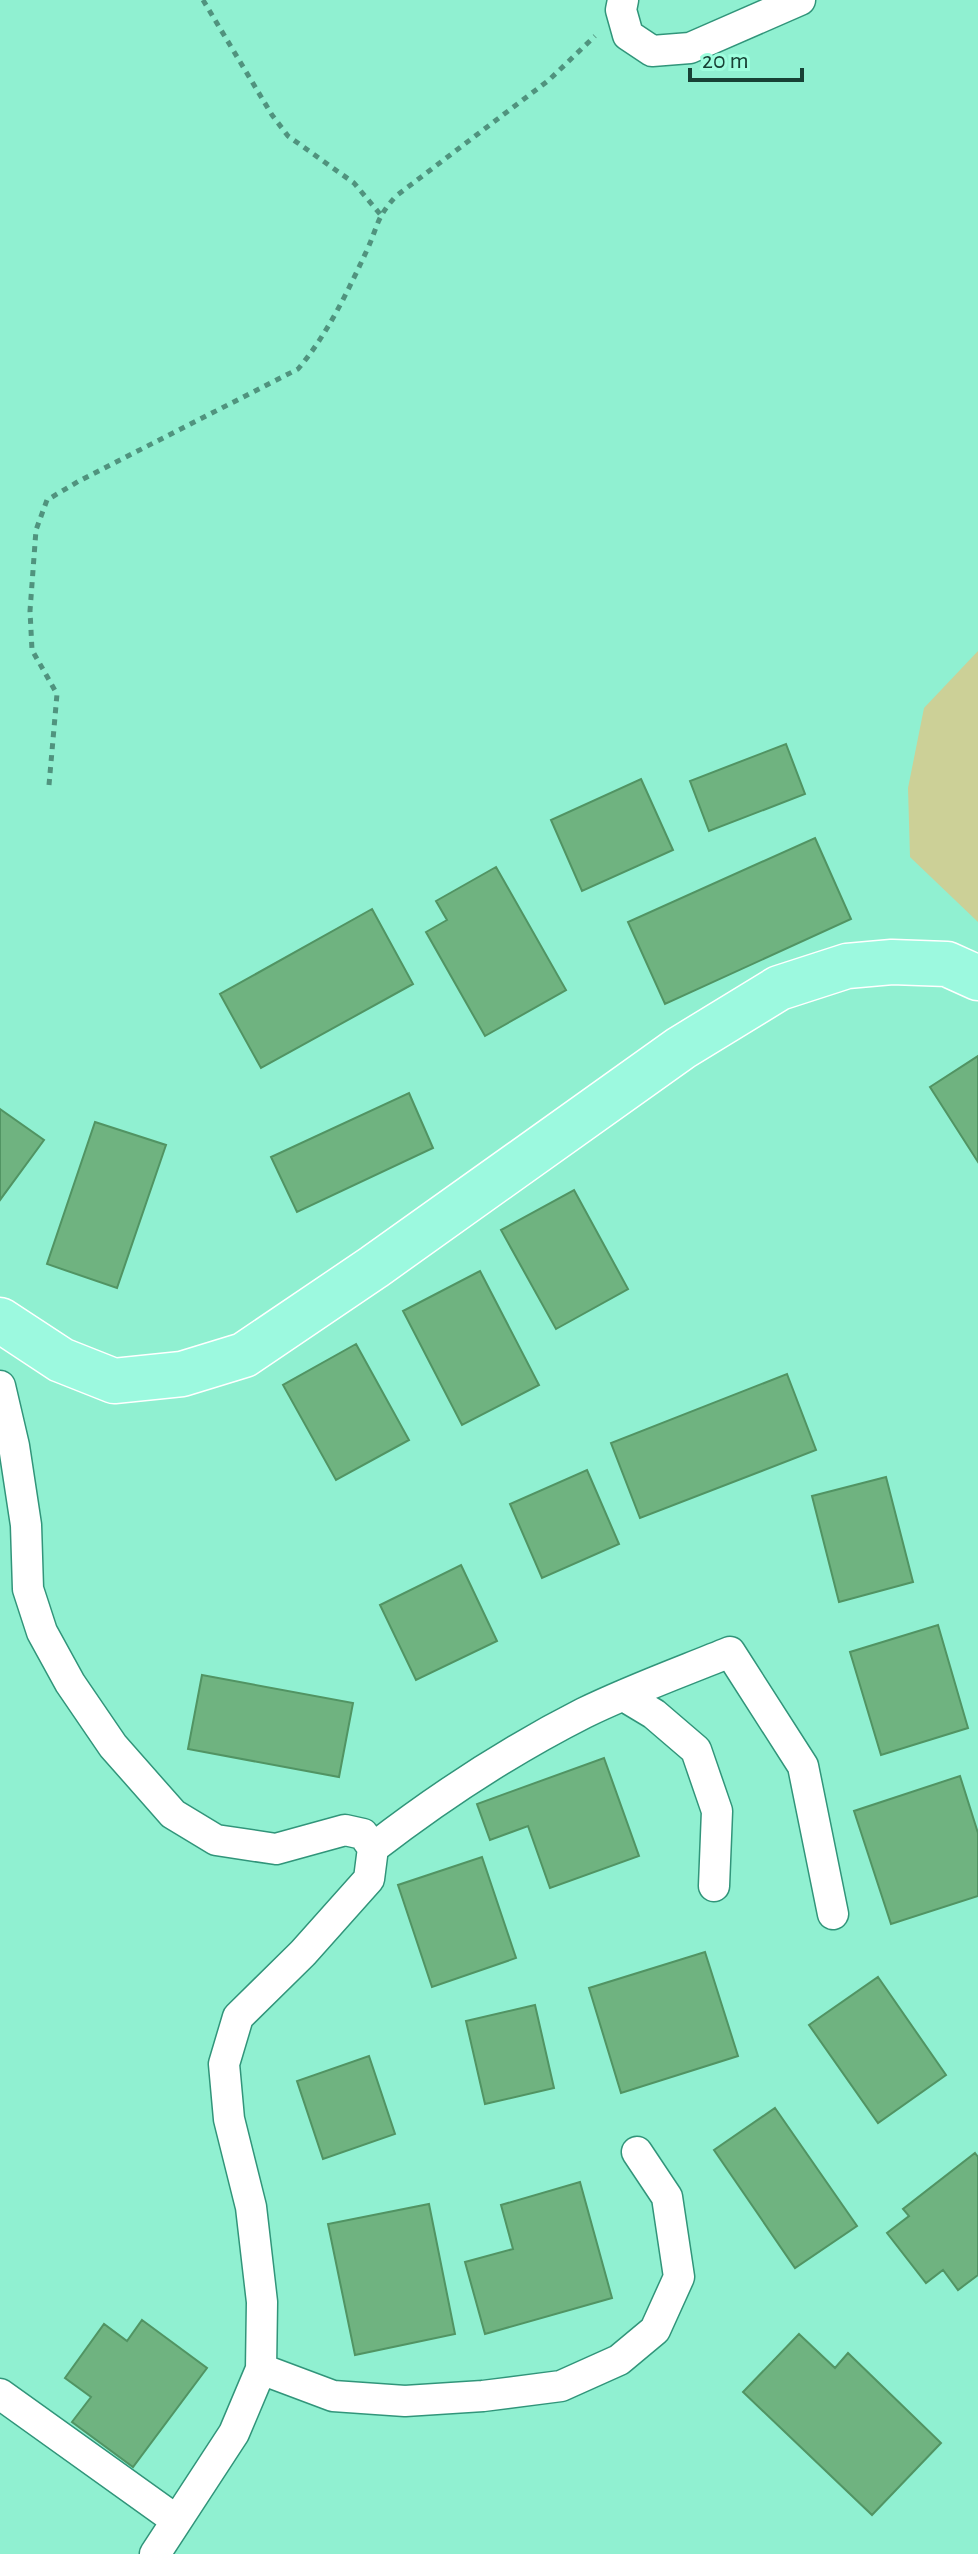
<svg xmlns="http://www.w3.org/2000/svg" width="978" height="2554" font-family="'Alegreya Sans',sans-serif">
<style>
.green{fill:#ccd097}
.building{fill:#6fb380;stroke:#519463;stroke-width:2}
.lines{fill:none;stroke-linecap:round;stroke-linejoin:round}
.street-casing{stroke:#31957a;stroke-width:33}
.primary-casing{stroke:#fff;stroke-width:47}
.path{stroke:#50937e;stroke-width:5;stroke-dasharray:6 6;stroke-linecap:butt}
.street{stroke:#fff;stroke-width:30}
.primary{stroke:#9cf9df;stroke-width:44}
</style>
<rect width="100%" height="100%" fill="#90f0d1"/>
<path class="green" d="M978,651V922L910,857L908,788L924,708Z"/>
<path class="building" d="M786,744L805,794L709,831L690,781Z
M641,779L673,850L582,891L551,820Z
M815,838L851,919L665,1004L628,922Z
M496,867L566,990L485,1036L426,932L447,920L436,901Z
M372,909L413,984L261,1068L220,994Z
M978,1056V1162L930,1087Z
M409,1093L433,1148L297,1212L271,1157Z
M0,1109L44,1140L0,1200Z
M95,1122L166,1145L117,1288L47,1264Z
M574,1190L628,1289L556,1329L501,1230Z
M480,1271L539,1385L462,1425L403,1311Z
M356,1344L409,1440L336,1480L283,1385Z
M787,1374L816,1450L640,1518L611,1443Z
M587,1470L619,1544L542,1578L510,1504Z
M886,1477L913,1582L839,1602L812,1496Z
M461,1565L497,1641L416,1680L380,1605Z
M938,1625L968,1728L881,1755L850,1652Z
M202,1675L353,1703L339,1777L188,1749Z
M604,1758L639,1856L550,1888L528,1826L490,1840L477,1804Z
M960,1776L978,1833V1896L891,1924L854,1811Z
M482,1857L516,1958L432,1987L398,1885Z
M705,1952L738,2056L621,2093L589,1988Z
M878,1977L946,2075L878,2123L809,2025Z
M535,2005L554,2088L485,2104L466,2021Z
M369,2056L395,2134L323,2159L297,2081Z
M775,2108L857,2226L795,2268L714,2150Z
M975,2153L978,2157V2275L958,2290L943,2270L926,2283L887,2233L909,2216L903,2209Z
M580,2182L612,2298L485,2334L465,2262L513,2249L501,2205Z
M429,2204L455,2334L355,2355L328,2224Z
M142,2320L207,2368L133,2467L72,2422L91,2397L65,2378L104,2324L127,2341Z
M799,2334L835,2368L848,2353L941,2443L872,2515L743,2392Z"/>
<g class="lines">
<defs>
<path id="street" d="M623,0L621,10L628,35L652,51L690,48L800,0
M0,1386L14,1446L26,1525L28,1589L42,1632L70,1683L113,1746L173,1814L216,1840L276,1849L345,1830L363,1834L373,1848
M624,1696L654,1714L696,1750L717,1811L714,1886
M261,2369L333,2396L405,2401L483,2396L561,2386L619,2360L655,2330L679,2277L667,2197L637,2152
M0,2394L176,2520
M155,2554L234,2433L261,2369L262,2302L251,2207L229,2119L224,2064L238,2017L303,1953L369,1879L373,1848C439,1797 509,1751 584,1713C631,1690 681,1672 730,1652L803,1766L833,1914"/>
<path id="primary" d="M0,1320L61,1360L114,1381L182,1374L244,1355L374,1267L681,1048L779,988L847,966L892,962L947,964L978,978"/>
</defs>
<use href="#street" class="street-casing"/>
<use href="#primary" class="primary-casing"/>
<path class="path" d="M203,0L272,115L288,136L354,183L380,214
M49,785L57,694L32,650L30,611L36,530L47,500L79,481L298,369C327,335 348,291 367,250C378,226 376,218 396,196L549,80L595,36"/>
<use href="#street" class="street"/>
<use href="#primary" class="primary"/>
</g>
<path d="M690 68v12h112v-12" fill="none" stroke="#184135" stroke-width="4"/>
<text x="702" y="68" font-size="24" fill="#184135" stroke="#9efede" stroke-width="6" paint-order="stroke">20 m</text>
</svg>
